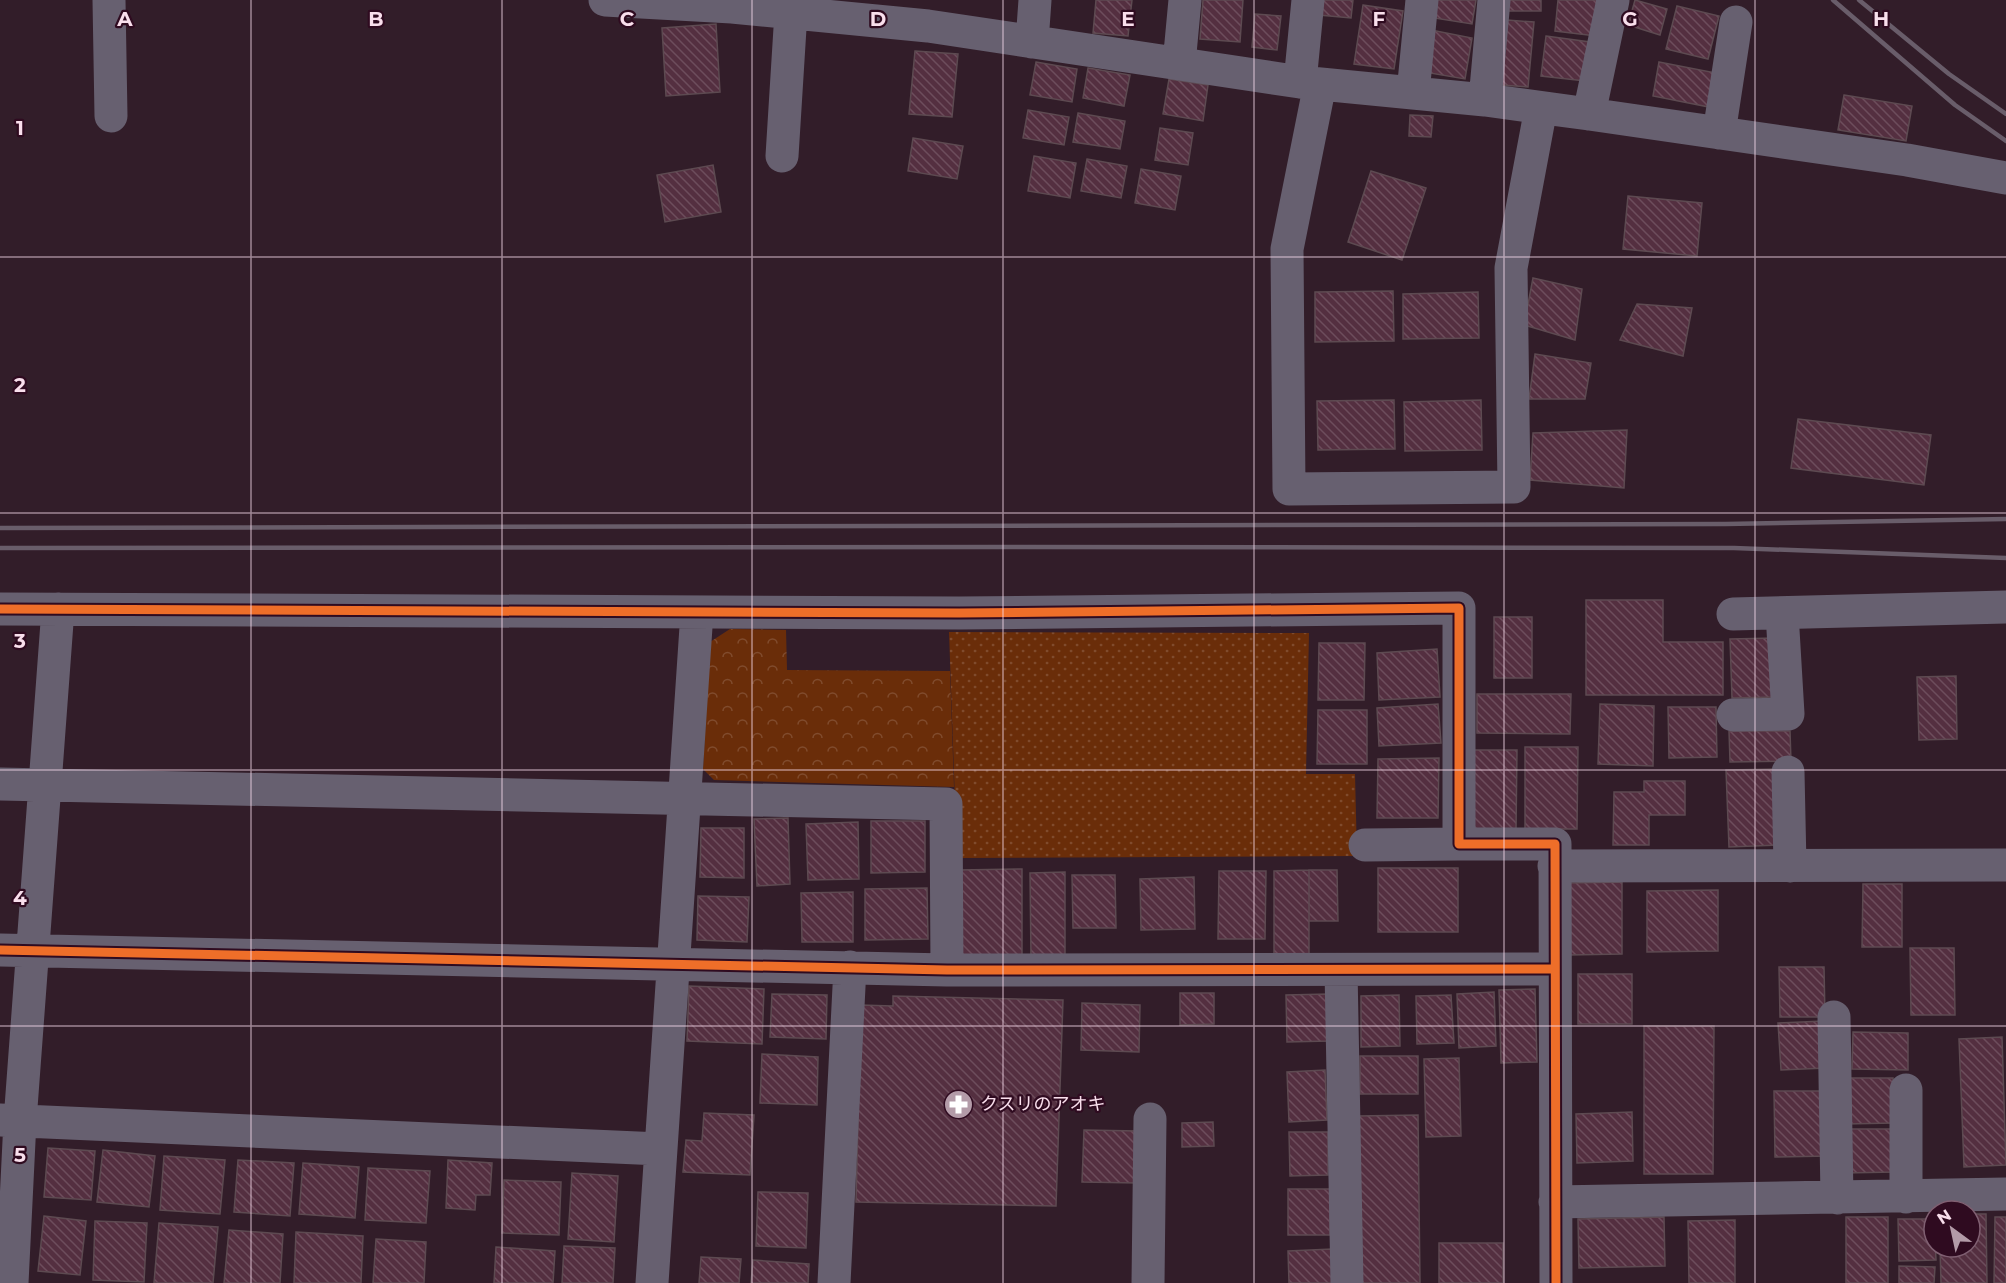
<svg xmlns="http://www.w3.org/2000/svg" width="2006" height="1283" font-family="Montserrat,'Noto Sans JP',sans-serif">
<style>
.grass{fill:url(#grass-dots)}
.park{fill:url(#park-crowns)}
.building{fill:url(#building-back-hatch);stroke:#5d4a51;stroke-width:1.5}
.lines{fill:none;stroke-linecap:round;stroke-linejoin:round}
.minor{stroke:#676070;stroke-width:33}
.rail{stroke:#695d6a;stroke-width:4.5}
.cycleway-casing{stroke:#2f0b20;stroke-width:13}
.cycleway{stroke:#ee6e29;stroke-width:9}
.grid{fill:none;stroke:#f9dfec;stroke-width:1.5;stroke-opacity:0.55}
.labels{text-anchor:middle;stroke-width:4.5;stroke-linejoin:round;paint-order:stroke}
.poi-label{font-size:18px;fill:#f9dfec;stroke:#2f0b20;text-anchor:start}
.grid-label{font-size:20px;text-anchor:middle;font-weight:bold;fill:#f9dfec;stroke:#2f0b20;stroke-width:4.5;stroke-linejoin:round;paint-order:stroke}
</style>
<defs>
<pattern id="grass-dots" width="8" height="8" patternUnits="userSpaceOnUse" patternTransform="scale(1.5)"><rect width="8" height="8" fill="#6a2d09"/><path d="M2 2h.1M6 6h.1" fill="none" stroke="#804b2d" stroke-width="1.8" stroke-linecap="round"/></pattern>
<pattern id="park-crowns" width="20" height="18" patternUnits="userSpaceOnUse" patternTransform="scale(1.5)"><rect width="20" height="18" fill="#6a2d09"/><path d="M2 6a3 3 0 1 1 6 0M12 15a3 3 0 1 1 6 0" fill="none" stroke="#804b2d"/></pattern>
<pattern id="building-back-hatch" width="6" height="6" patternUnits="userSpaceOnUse" patternTransform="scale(1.5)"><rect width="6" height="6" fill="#542f40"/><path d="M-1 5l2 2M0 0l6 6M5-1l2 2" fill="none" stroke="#6d4d5c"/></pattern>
</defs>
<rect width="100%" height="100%" fill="#321d29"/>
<path class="grass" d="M949,632L1309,633L1306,774H1355L1357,856L957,858Z"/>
<path class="park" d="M730,629L786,630L787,670L950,671L954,787L714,780L703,769L710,642Z"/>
<path class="building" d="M1096,0H1132L1128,36L1093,33Z
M1203,0H1243L1240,42L1200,39Z
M1320,0H1353L1351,18L1319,15Z
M1437,0H1476L1472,24L1434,18Z
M1506,0H1541V11H1506Z
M1558,0H1600L1596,36L1555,31Z
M1635,0L1667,9L1660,35L1628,25Z
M1363,5L1403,11L1394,69L1354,64Z
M1677,6L1719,16L1708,59L1666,49Z
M1255,14L1281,16L1277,50L1252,47Z
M1507,20L1534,22L1528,87L1501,85Z
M716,24L720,92L666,96L662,28Z
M1431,30L1472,38L1465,79L1424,72Z
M1546,36L1590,42L1585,81L1541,76Z
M915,51L958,54L952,117L909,114Z
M1036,62L1077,69L1072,102L1030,95Z
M1659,62L1716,73L1709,107L1653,96Z
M1088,68L1130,75L1124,106L1083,98Z
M1169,79L1208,85L1203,121L1163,114Z
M1844,95L1912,106L1906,141L1838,130Z
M1028,110L1069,117L1064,145L1023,138Z
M1078,113L1125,121L1120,149L1073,142Z
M1410,115L1433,116L1431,137L1409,136Z
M1160,128L1193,133L1188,165L1155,160Z
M913,138L963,146L957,179L908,171Z
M1034,156L1076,163L1070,198L1028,191Z
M1087,159L1127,166L1121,198L1081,191Z
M713,165L721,212L665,222L657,175Z
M1141,169L1181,176L1175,210L1135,203Z
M1371,171L1426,188L1402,260L1348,242Z
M1628,196L1702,203L1697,256L1623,249Z
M1533,278L1582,289L1575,340L1524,325Z
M1393,291L1394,341L1315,342V292Z
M1478,292L1479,338L1403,339V294Z
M1637,304L1692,308L1683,356L1620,340Z
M1535,354L1591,363L1585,399H1529Z
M1394,400L1395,449L1318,450L1317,401Z
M1481,400L1482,450L1405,451L1404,402Z
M1798,419L1931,435L1924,485L1791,468Z
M1627,430L1624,488L1530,480L1533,433Z
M1586,600H1663V642H1723V695H1586Z
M1494,617H1532V678H1494Z
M1775,638L1776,697L1732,698L1730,639Z
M1319,643H1365L1364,700H1318Z
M1437,649L1440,697L1379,700L1377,653Z
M1956,676L1957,739L1919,740L1917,677Z
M1477,694H1571L1570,734L1477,733Z
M1438,704L1441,743L1379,746L1377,708Z
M1600,704L1654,706L1653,766L1598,764Z
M1668,707H1716L1717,757L1669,758Z
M1318,710H1367V764H1317Z
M1729,731H1790L1791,761L1730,762Z
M1525,747H1578L1577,829H1525Z
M1473,750H1517L1516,832H1472Z
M1439,758L1438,818H1377L1378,759Z
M1776,769L1779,845L1729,847L1726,770Z
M1644,781H1685V815H1649V845H1613L1614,792H1644Z
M788,818L790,884L757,886L754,819Z
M871,821H925V872L871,873Z
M858,822L859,879L808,880L806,824Z
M701,828H744V878L700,877Z
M1378,868H1458V932H1378Z
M1022,869V959H959V870Z
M1309,870V955H1274V871Z
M1309,870H1337L1338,921H1309Z
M1219,871H1266L1265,939H1218Z
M1065,872V959H1031L1030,873Z
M1072,875H1115L1116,928H1073Z
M1194,877L1195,929L1141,930L1140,879Z
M1622,882V954L1569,955L1568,883Z
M1863,884H1902V947H1862Z
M927,888L928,939L865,940V889Z
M1718,890V951L1647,952V891Z
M853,892V942H802L801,893Z
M698,896L749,897L747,942L697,940Z
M1910,948H1954L1955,1015H1911Z
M1779,967H1824L1825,1017H1780Z
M1578,974H1632V1024H1578Z
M689,986L764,989L762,1044L687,1041Z
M1535,989L1537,1062L1501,1063L1499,990Z
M1494,992L1496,1046L1459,1048L1457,994Z
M1180,993H1214V1024L1180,1025Z
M772,994L827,995L826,1039L770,1037Z
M1328,994L1329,1041L1287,1042L1286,995Z
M1399,995L1400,1046L1361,1047V996Z
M1451,995L1454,1043L1417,1044L1416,996Z
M893,996L1063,1000L1056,1206L856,1202L861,1005L893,1006Z
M1082,1003L1140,1005L1139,1052L1081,1050Z
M1824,1021L1826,1068L1781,1070L1778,1023Z
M1644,1026H1714L1713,1174H1644Z
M1853,1032L1908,1033V1070L1852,1069Z
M2002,1037L2006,1165L1964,1167L1959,1039Z
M762,1054L818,1057L817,1105L760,1103Z
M1360,1056H1418V1094H1360Z
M1459,1058L1461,1136L1426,1137L1424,1059Z
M1325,1070L1327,1120L1289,1122L1287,1072Z
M1845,1078H1893L1894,1123L1845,1124Z
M1774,1091H1827L1828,1156L1775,1157Z
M1632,1112L1633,1161L1577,1163L1576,1114Z
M704,1113L754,1115L750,1175L683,1172L686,1140L702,1141Z
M1418,1115L1420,1283H1360L1358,1116Z
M1213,1122L1214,1146L1182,1147V1123Z
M1843,1129H1895V1172L1844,1173Z
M1084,1130L1138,1131L1137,1183L1082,1182Z
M1289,1132H1328V1175L1290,1176Z
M48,1148L95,1151L91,1200L44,1197Z
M103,1150L155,1156L149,1207L97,1202Z
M164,1156L225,1160L220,1214L160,1210Z
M238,1160L294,1163L290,1216L234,1212Z
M448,1160L492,1163L490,1195H476L475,1210L446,1208Z
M303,1163L359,1167L355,1218L299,1214Z
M368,1168L430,1171L426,1223L365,1220Z
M572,1173L618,1176L614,1242L568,1239Z
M504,1180L561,1182L559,1235L502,1233Z
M1288,1189H1330V1235H1288Z
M758,1192L808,1193L806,1248L756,1246Z
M1970,1214H1986L1987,1283H1941L1940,1247H1970Z
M44,1216L86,1221L80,1275L38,1271Z
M1664,1217L1665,1266L1579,1268L1578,1219Z
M1846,1217H1888V1283H1846Z
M1995,1217H2006V1283H1994Z
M1898,1219H1934L1936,1260L1899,1261Z
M1735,1220V1283H1689L1688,1221Z
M95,1221L147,1223L144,1282L93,1280Z
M159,1223L218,1227L213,1283H154Z
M229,1230L283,1234L280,1283H224Z
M296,1232L363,1236L361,1283H294Z
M376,1239L426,1242L424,1283H373Z
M1439,1243H1503V1283H1439Z
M564,1246L615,1248L613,1283H562Z
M496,1247L555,1251L553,1283H494Z
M1332,1249L1333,1283H1289L1288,1251Z
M701,1257L741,1259L739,1283H699Z
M753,1260L809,1264L808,1283H751Z
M1899,1266L1935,1267L1934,1283H1899Z"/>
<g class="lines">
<path class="minor" d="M109,0L111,116
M605,0L732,7L928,26L1300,82L1485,100L1589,114L1907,160L2006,178
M1032,42L1035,0
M1179,64L1185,0
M1300,82L1308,0
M1320,84L1287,249L1289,489L1514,487L1511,268L1541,108
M1413,93L1422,0
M1485,100L1494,0
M1589,114L1613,0
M1719,133L1736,22
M782,156L791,12
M0,609L959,613L1459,608V844H1555L1556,1283
M1733,614L2006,607
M1733,715L1788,714L1782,613
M1788,772L1790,866
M0,784L946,804L947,970
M1365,845L1459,844
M1554,866L2006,865
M0,950L947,970L1555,969
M1341,970L1347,1283
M1834,1017L1837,1198
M0,1120L660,1149
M1906,1197V1090
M1555,1202L2006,1194
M12,1283L20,1121L58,609
M652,1283L697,612
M834,1283L850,967
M1148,1283L1150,1119"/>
<path class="rail" d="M1833,0L1955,105L2006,141
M1859,0L1949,74L2006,114
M0,528L1726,524L2006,519
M0,548L1007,547L1734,548L2006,558"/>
<defs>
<path id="cycleway" d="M0,609L959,613L1459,608V844H1555L1556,1283
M0,950L947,970L1555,969"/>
</defs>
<use href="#cycleway" class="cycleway-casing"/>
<use href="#cycleway" class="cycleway"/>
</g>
<path class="grid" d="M251,0V1283M502,0V1283M752,0V1283M1003,0V1283M1254,0V1283M1504,0V1283M1755,0V1283M0,257H2006M0,513H2006M0,770H2006M0,1026H2006"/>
<defs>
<symbol id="pharmacy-disc" viewBox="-11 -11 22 22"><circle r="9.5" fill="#b39ba8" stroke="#2f0b20"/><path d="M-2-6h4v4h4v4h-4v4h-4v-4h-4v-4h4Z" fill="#fff"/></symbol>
</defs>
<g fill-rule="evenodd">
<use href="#pharmacy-disc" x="942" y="1088" width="33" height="33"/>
</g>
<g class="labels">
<g class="poi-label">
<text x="980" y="1110">クスリのアオキ</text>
</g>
</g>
<g class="grid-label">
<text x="125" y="26">A</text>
<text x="376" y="26">B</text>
<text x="627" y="26">C</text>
<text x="878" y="26">D</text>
<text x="1128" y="26">E</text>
<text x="1379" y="26">F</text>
<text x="1630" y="26">G</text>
<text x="1881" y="26">H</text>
<text x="20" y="135">1</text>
<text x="20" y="392">2</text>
<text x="20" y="648">3</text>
<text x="20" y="905">4</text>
<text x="20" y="1162">5</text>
</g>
<g transform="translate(1952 1229) rotate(327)"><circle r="28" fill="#2f0b20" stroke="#806072" stroke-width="1.5"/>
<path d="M0-4.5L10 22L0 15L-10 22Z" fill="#b39ba8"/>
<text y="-9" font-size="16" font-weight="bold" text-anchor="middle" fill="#f9dfec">N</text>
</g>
</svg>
